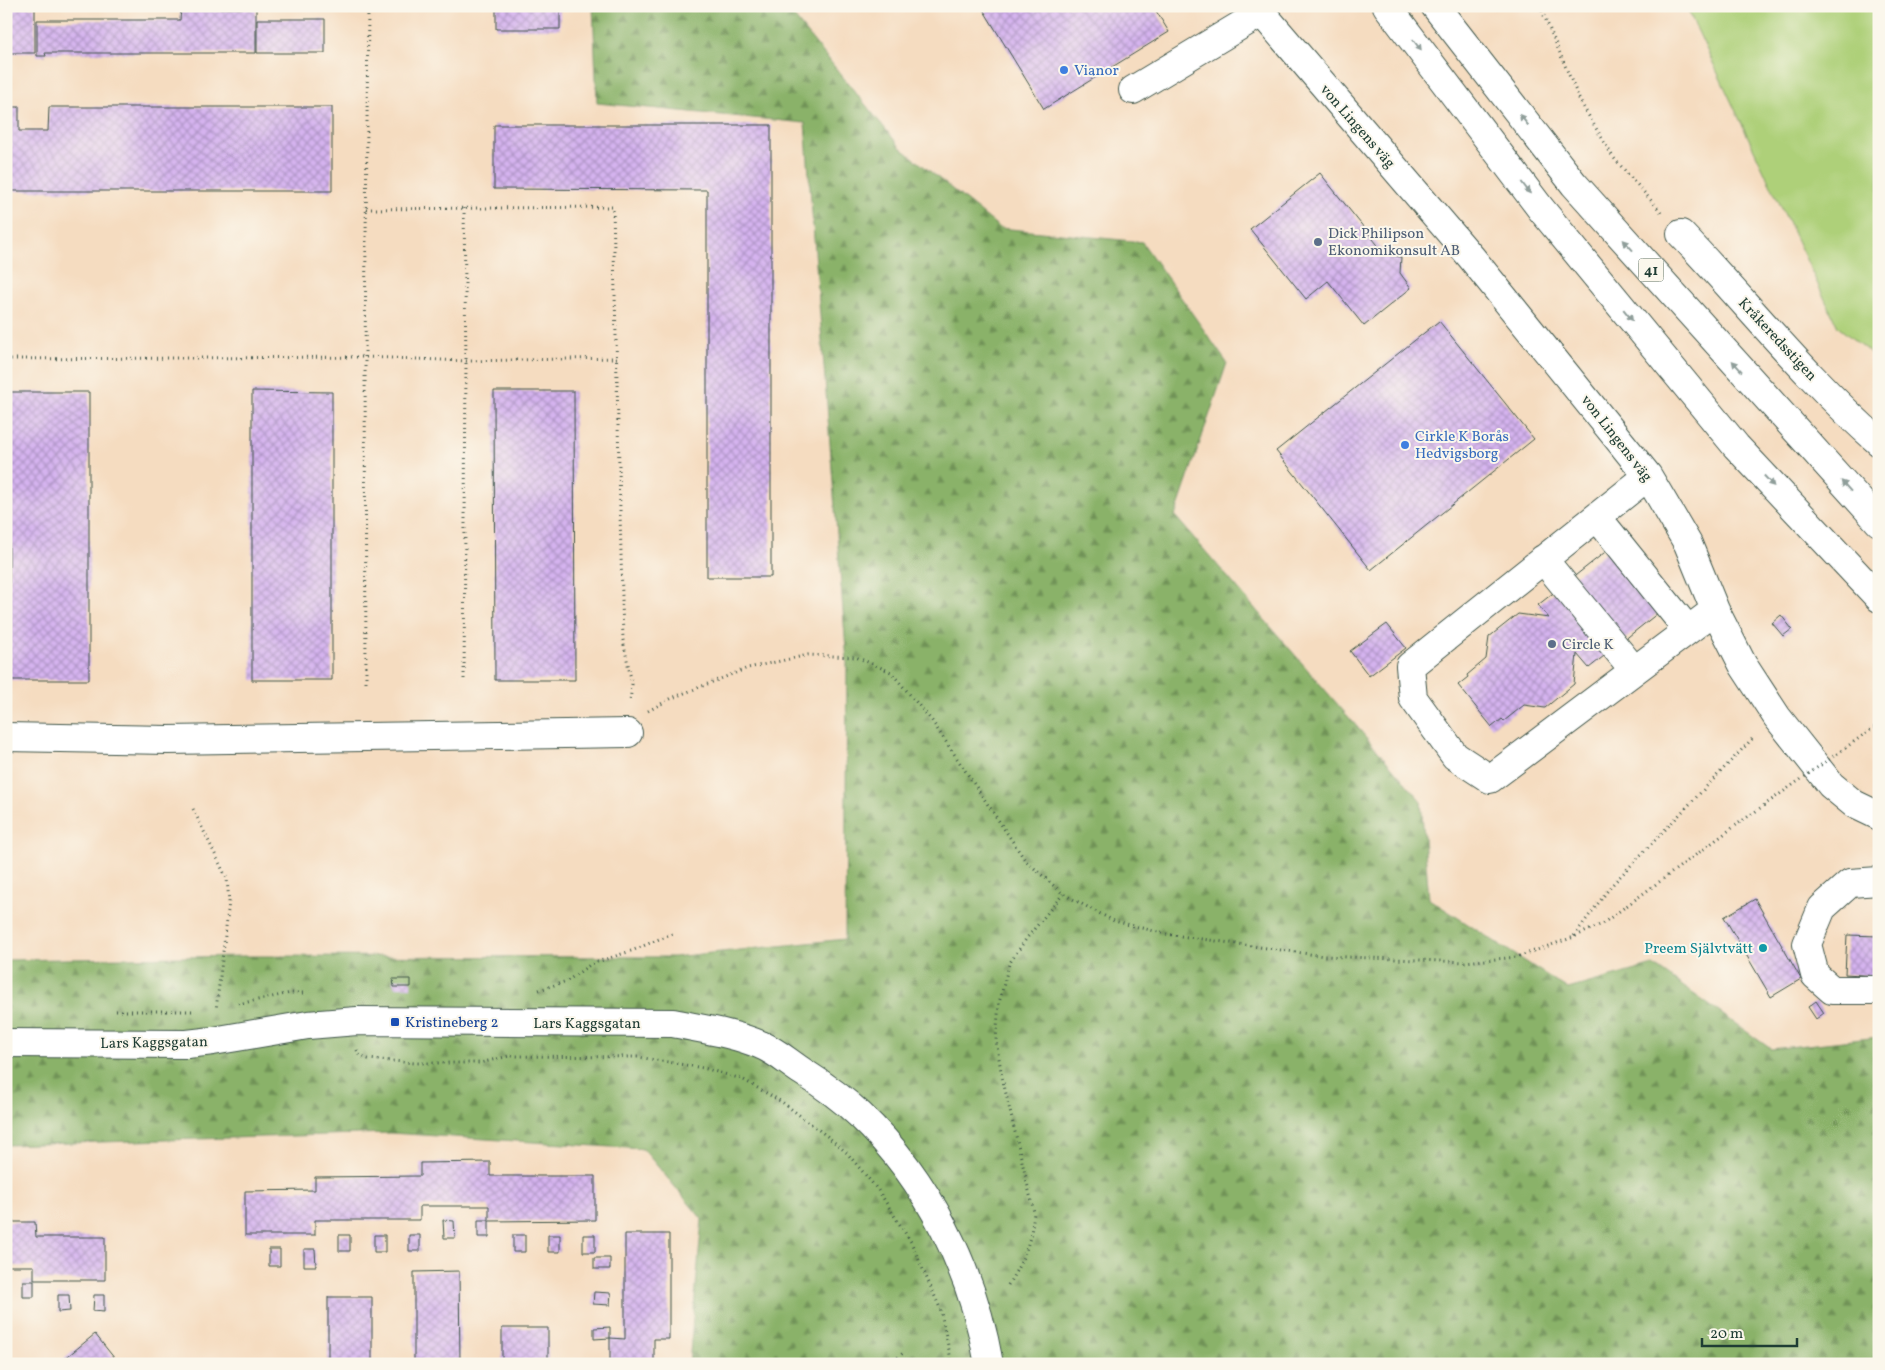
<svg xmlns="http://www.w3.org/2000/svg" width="1885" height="1370" font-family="Vollkorn,serif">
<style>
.green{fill:#aed079;stroke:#668656}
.forest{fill:url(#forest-firs);stroke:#54784e}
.building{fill:url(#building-cross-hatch)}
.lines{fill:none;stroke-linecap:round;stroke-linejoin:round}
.minor-casing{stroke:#3f5549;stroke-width:30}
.major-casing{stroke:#3f5549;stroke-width:30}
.path{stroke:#3f5549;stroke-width:3;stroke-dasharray:1 4;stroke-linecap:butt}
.minor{stroke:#fff;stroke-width:28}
.major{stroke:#fff;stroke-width:28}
.path-bridge{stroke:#3f5549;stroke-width:3;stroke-dasharray:1 4;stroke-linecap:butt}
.oneway{fill:#8f9e9a}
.shop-dot{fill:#3f7fe0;stroke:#fbf7ec;stroke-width:2}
.service-dot{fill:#5c6f8a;stroke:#fbf7ec;stroke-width:2}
.culture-dot{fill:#0f9aa8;stroke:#fbf7ec;stroke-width:2}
.transit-dot{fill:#1a4fb4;stroke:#fbf7ec;stroke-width:2}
.labels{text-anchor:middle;stroke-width:4;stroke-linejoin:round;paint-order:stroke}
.shield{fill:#fbf7ec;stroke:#61756b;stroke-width:1}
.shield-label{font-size:14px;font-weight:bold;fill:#1f3d34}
.shop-label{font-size:15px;fill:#366cbe;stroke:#fbf7ec;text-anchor:start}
.street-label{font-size:15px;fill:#1f3d34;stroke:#fbf7ec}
.service-label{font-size:15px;fill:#4e5e75;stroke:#fbf7ec;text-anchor:start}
.culture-label{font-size:15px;fill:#0d838f;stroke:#fbf7ec;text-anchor:end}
.transit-label{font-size:15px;fill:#164399;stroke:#fbf7ec;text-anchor:start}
</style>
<defs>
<pattern id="forest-firs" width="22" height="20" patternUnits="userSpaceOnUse" patternTransform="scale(1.25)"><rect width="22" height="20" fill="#8ab269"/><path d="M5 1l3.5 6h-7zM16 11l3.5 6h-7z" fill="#709257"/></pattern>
<pattern id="building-cross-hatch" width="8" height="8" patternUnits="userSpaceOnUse" patternTransform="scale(1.25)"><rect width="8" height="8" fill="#d5b3ef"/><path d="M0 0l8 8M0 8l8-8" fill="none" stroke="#ac93c2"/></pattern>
</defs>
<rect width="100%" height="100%" fill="#fbf7ec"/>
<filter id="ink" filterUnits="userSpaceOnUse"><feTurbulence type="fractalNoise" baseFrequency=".02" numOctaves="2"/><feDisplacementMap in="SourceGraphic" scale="10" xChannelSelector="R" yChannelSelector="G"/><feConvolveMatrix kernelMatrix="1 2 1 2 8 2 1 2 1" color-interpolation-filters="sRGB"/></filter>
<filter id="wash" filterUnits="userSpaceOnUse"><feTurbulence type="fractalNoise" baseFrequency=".0096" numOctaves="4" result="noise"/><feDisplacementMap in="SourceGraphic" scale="20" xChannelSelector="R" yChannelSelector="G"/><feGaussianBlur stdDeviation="1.12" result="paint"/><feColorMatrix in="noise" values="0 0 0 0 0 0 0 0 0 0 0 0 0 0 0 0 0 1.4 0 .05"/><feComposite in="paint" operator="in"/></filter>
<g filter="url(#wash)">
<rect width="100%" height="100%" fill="#f5dcc0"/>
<path class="green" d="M1686,6H1879V360L1838,327Z"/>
<path class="forest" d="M593,6H785L900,147L1000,228L1142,242L1227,363L1175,516L1421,801L1429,899L1568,989L1653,965L1771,1049L1879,1037V1364H689L702,1219L643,1149L390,1133L6,1145V960L243,956L673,957L845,939L847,662L805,123L597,103Z"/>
<g id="blocks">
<path class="building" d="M496,6H560V29H496Z
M981,6H1153L1169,32L1044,109Z
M6,7H35V53H6Z
M181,8H256V53H45L46,56H37V20H180Z
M257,19H325V53H257Z
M6,107H19V131H48L49,107H332V191H6Z
M494,125H771V577H707V190L494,189Z
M1320,173L1385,254L1401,257L1400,273L1411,288L1364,326L1328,281L1306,299L1250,229Z
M1439,321L1534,439L1371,570L1276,451Z
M252,391L332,392V680H252Z
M494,391H574L575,680H495Z
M9,392H89V680H9Z
M1623,538L1673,601L1589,668L1577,654L1574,684L1545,708L1524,705L1504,721L1502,719L1492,727L1458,685L1468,677L1467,675L1486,659L1489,637L1518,614L1549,618L1538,605Z
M1781,615L1792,629L1783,636L1772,623Z
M1387,624L1406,648L1369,676L1350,651Z
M1755,899L1801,979L1771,997L1724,917Z
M1847,935L1879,936V976L1845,974Z
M393,979H411V987H394Z
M1816,1001L1824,1013L1816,1019L1808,1007Z
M490,1162V1176H595V1220L489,1221V1206H420V1220H315V1235H245V1191L315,1190V1177L420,1176V1163Z
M443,1220L454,1221L455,1238H444Z
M478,1220H489V1237H478Z
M6,1222H35L36,1237H105V1280H34V1266H6Z
M625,1234H669V1339H654V1364H610V1338L594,1339V1328L610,1327V1338L625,1339Z
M339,1235H350V1251H339Z
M374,1235H385V1252H374Z
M409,1235H420V1251H409Z
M513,1235H525V1252H513Z
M548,1235H560V1252H548Z
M583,1235H595V1252H583Z
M269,1249H280V1266H269Z
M304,1249H315L316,1266H304Z
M594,1258H610V1269H594Z
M459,1271L460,1364H414V1272Z
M23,1281H34V1297H23Z
M594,1292L611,1293L610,1305L593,1304Z
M58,1295H69L70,1311L58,1312Z
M94,1295H104V1312L93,1311Z
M328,1297H372V1364H328Z
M502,1328H548V1364H502Z
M95,1334L119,1364H58Z"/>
</g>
</g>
<g filter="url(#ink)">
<use href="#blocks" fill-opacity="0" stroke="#3f5549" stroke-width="1"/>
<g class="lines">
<defs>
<path id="minor" d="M1256,6L1471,257L1648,476L1688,544L1715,610L1743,665L1777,717L1831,785L1854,804L1879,816
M1133,90L1261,13
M1681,234C1747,303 1807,379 1879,442
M1648,476L1410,666L1413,698L1455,756L1490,779L1715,610
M1597,517L1688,630
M1543,559L1634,670
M6,737L168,740L628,733
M1879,881L1850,883L1822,908L1807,944L1815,975L1832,990H1879
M6,1043L187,1044L213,1041L308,1025L357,1021L673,1023C702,1029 733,1033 761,1045C776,1051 789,1063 803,1072C822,1084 843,1099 860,1115C929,1180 973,1272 989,1364"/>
<path id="major" d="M1387,6L1541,209L1736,446L1879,598
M1435,6L1574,184L1879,522"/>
</defs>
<use href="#minor" class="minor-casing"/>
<use href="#major" class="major-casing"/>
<path class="path" d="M1540,6L1580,101L1613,157L1662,213
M464,208L466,361L464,683
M366,209L613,207L623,640L632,684L630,702
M6,359L365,357L466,361L617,358
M366,682L365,357L368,6
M648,711L672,698L748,668L808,655L856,657L891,672L932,721L1025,860L1063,894L1114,921L1166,934L1324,956L1465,962L1517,957L1574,937L1602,924L1739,823
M193,809L227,879L229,902L216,1010
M1574,936L1611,886L1754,737
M539,990L567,981L591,964L634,950L673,933
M238,1004L291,993H305
M116,1011H193
M357,1050L359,1055L368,1059L415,1063H480L509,1056L638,1057L703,1068L742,1079L782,1102L827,1136L847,1153L878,1190L911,1242L940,1308L952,1364
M1008,1285C1024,1258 1031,1244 1034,1212L1002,1077L996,1040L999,1003L1009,964L1026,939L1063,894
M890,1364L903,1353"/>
<use href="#minor" class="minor"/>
<use href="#major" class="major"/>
<path class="path-bridge" d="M1739,823L1879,724"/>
</g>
<defs><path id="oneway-solid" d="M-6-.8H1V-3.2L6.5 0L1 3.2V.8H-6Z" transform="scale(1.25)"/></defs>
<g class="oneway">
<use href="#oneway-solid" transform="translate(1417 45) rotate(53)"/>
<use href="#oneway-solid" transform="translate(1524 120) rotate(-128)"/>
<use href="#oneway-solid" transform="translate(1526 188) rotate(53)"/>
<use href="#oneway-solid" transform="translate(1628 245) rotate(-132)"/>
<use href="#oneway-solid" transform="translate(1628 315) rotate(51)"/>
<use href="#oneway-solid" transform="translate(1737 366) rotate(-132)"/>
<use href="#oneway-solid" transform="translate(1769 481) rotate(47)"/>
<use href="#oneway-solid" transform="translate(1846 486) rotate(-132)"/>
</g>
</g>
<g class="shop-dot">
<circle cx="1064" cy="70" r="5"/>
<circle cx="1405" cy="445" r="5"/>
</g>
<g class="service-dot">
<circle cx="1318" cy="242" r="5"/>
<circle cx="1552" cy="644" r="5"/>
</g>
<circle class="culture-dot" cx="1763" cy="948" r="5"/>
<rect class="transit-dot" x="390" y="1017" width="10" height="10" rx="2.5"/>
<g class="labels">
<rect class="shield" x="1638.5" y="258.5" width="25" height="23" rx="4"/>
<g class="shield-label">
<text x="1651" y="275">41</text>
</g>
<g class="shop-label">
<text x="1074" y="75">Vianor</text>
<text x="1415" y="441">Cirkle K Borås<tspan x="1415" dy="17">Hedvigsborg</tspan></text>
</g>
<g class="street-label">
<text transform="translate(1358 126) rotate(49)" y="5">von Lingens väg</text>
<text transform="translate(1778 339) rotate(47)" y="5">Kråkeredsstigen</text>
<text transform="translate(1617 438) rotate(52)" y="5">von Lingens väg</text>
<text x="587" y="1028">Lars Kaggsgatan</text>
<text transform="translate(154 1042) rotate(-1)" y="5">Lars Kaggsgatan</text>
</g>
<g class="service-label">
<text x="1328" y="238">Dick Philipson<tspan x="1328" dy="17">Ekonomikonsult AB</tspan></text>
<text x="1562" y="649">Circle K</text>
</g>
<g class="culture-label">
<text x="1753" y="953">Preem Självtvätt</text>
</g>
<g class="transit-label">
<text x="405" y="1027">Kristineberg 2</text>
</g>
</g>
<rect width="1885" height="1370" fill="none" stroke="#fbf7ec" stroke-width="25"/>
<path d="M1702 1338v8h95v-8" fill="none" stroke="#1f3d34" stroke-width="2.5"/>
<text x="1710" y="1338" font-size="15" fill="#1f3d34" stroke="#fbf7ec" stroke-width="4" paint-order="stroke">20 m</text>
</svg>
